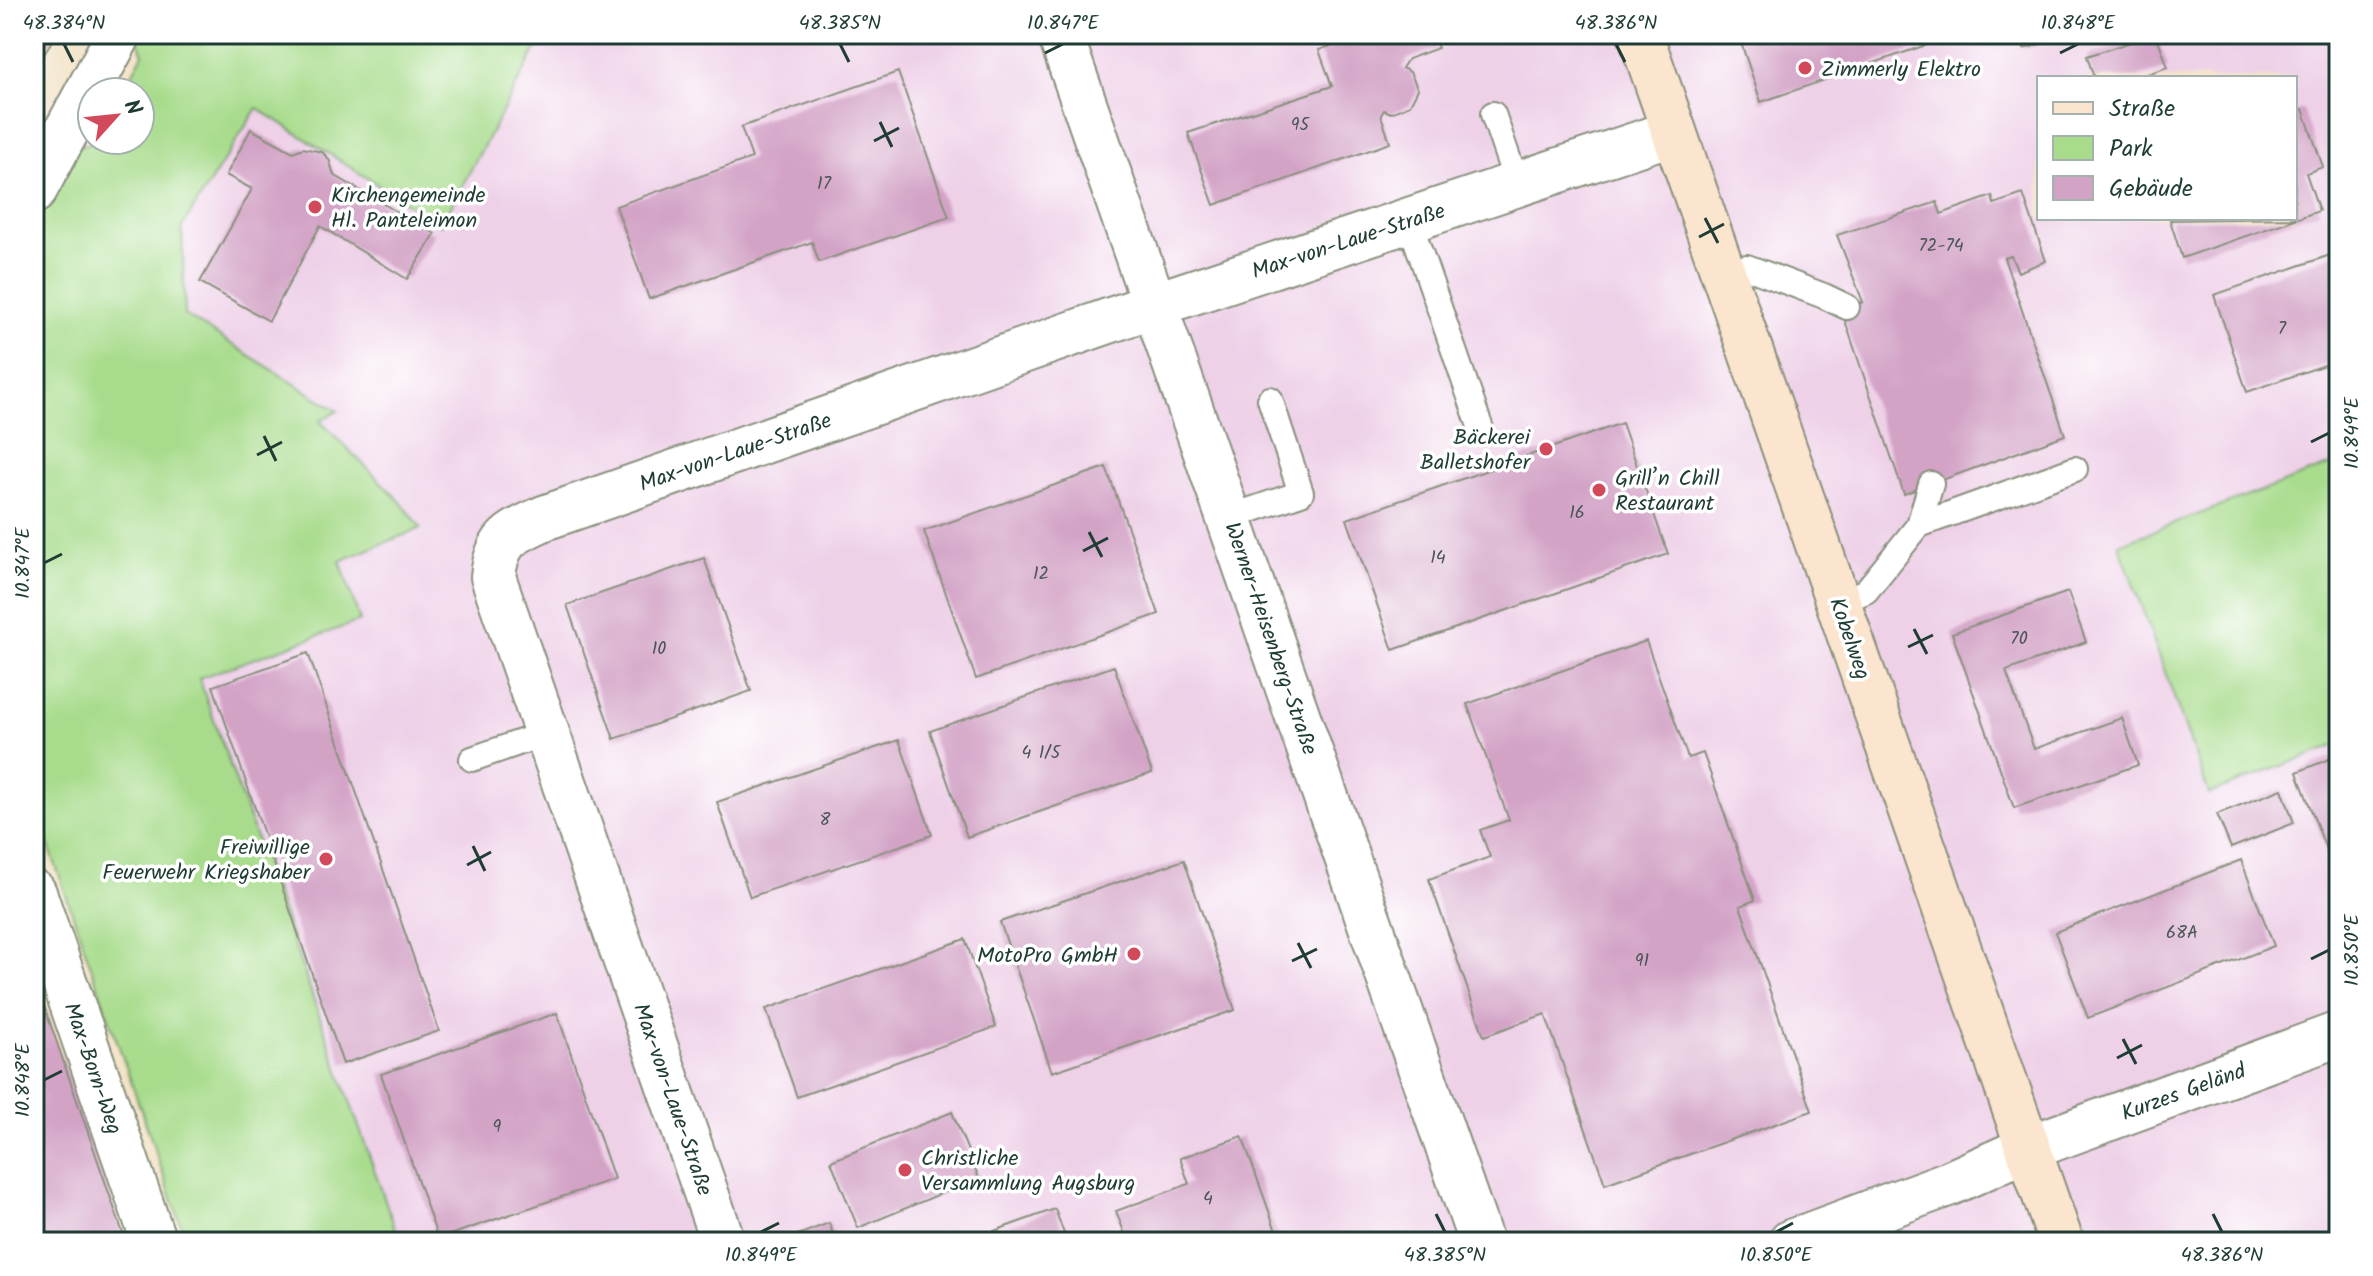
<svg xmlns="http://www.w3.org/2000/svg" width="2373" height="1276" font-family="Kalam,sans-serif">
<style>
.built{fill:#eed0e7;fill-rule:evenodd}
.green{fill:#a8dc8c;stroke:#648c60;stroke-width:2}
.building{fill:#d3a3c6}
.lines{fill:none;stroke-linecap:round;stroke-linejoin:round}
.service-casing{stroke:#89907e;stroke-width:28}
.minor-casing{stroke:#89907e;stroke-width:48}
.secondary-casing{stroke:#89907e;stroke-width:48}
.service{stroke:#fff;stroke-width:24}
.minor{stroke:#fff;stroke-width:44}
.secondary{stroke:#fce5cf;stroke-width:44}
.ticks{fill:none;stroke:#1f3d34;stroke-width:3}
.poi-dot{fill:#d1495b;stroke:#fff;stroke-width:3}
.labels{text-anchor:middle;stroke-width:7;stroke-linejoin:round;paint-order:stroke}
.number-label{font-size:18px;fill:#4c5658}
.poi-label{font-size:22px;fill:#1f3d34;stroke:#fff;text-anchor:start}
.street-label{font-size:22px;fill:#1f3d34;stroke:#fff}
.neatline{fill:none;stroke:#1f3d34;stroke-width:3}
.ticks-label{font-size:20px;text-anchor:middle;fill:#1f3d34}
</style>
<rect width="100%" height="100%" fill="#fff"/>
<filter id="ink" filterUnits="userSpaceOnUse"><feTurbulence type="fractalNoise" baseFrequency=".0125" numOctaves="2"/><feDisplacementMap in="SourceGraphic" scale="16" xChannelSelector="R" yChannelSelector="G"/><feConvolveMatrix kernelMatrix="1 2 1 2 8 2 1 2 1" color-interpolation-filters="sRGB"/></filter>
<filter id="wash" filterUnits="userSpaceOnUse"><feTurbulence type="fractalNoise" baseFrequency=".006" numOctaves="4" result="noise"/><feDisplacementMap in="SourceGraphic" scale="32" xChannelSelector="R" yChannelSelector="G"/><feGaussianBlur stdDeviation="1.8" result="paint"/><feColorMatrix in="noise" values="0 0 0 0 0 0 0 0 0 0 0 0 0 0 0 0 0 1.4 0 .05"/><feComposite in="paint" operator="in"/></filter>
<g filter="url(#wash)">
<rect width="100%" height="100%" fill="#f3e3c8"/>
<path class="built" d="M544,34H2339V1242H400L199,677L359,621L340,561L421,528L399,500L320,421L337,411L185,315L182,227L257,108L441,224ZM2039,78H2295V218H2039Z"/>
<path class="green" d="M139,34H544L441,225L257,108L182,227L185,315L338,411L320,421L399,500L421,528L340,561L360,621L199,678L400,1242H187L34,803V724L39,705L34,695V230L49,193L75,149L96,140H140V92H122L143,54L137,38Z
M2339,462V744L2209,794L2119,544Z"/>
<g id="blocks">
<path class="building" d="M34,34H56L34,71Z
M1350,34H1432L1438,48L1408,59L1402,68L1410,72L1418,89L1410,105L1391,113L1384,110L1381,115L1390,143L1214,205L1188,133L1332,86L1319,50L1352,38Z
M1738,34H1958L1761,102Z
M1966,34H2001V35L1971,45Z
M2022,34H2068V35L2024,49Z
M2156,34L2168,67L2136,78H2094L2087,56Z
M898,72L949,217L819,262L812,242L649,299L616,206L752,158L741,127Z
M2303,109L2323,167L2306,173L2319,211L2182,258L2170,220L2295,218V112Z
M251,129L293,152L303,148L322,152L329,159L334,175L435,234L407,279L320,226L269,321L200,282L252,189L226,175Z
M2023,194L2046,261L2018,272L2011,256L2004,258L2065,435L1904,494L1841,309L1863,302L1837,235L1937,202L1941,214L1992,196L1994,204Z
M2339,252V360L2247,392L2214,295Z
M1622,423L1668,554L1393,650L1347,519Z
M1106,467L1159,614L976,679L924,531Z
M704,558L751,691L614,739L567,605Z
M2068,592L2086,642L2006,671L2034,749L2122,718L2138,765L2014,808L1952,633Z
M1646,641L1688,758L1703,753L1755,900L1740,906L1812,1111L1605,1184L1545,1014L1484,1036L1429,879L1490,857L1480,830L1509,820L1467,704Z
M308,653L439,1031L343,1064L213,686Z
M1114,666L1152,773L967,837L930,731Z
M899,740L932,835L750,897L717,802Z
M2339,755V884L2297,772Z
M2282,789L2294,823L2231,848L2217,814Z
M1184,860L1235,1010L1052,1072L1000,922Z
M2241,860L2274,946L2088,1018L2055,932Z
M965,939L996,1027L797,1097L766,1009Z
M39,991L126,1242H38L34,1231V992Z
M557,1013L614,1179L438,1239L381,1074Z
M952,1112L979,1178L858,1228L831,1161Z
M1242,1136L1280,1242H1128L1116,1211L1189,1184L1180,1158Z
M1055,1209L1067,1242H964Z
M829,1223L836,1242H797L795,1236Z"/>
</g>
</g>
<g filter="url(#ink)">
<use href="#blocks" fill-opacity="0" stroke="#89907e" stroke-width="2"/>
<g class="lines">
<defs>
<path id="service" d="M1493,114L1517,184
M1409,220L1481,429
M1722,272L1747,267L1824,296L1847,307
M1230,517L1301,493L1270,399
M1919,525L1931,484
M1838,603L1866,591L1919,525L2075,469
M472,759L547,733"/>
<path id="minor" d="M1060,34L1481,1242
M34,191L119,34
M34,893L154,1242
M723,1242L493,577C497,537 511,534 544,518L1157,304L1674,132
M1791,1242L1950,1183L2028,1148L2339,1034"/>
<path id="secondary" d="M1640,34L2061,1242"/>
</defs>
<use href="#service" class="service-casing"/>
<use href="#minor" class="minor-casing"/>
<use href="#secondary" class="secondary-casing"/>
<use href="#service" class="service"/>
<use href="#minor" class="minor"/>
<use href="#secondary" class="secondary"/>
</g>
</g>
<path class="ticks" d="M64,44L73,62M840,44L849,62M1616,44L1625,62M1045,53L1063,44M2060,53L2078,44M880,122L892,147M874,141L899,128M1705,218L1718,243M1699,237L1724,224M264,436L276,461M2311,442L2329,433M257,455L282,442M1089,532L1102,557M1083,551L1108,538M44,563L62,554M1914,629L1927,654M1908,647L1933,635M473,846L485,871M467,865L491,852M1298,943L1311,968M2311,959L2329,950M1292,961L1317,949M2123,1039L2136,1064M2117,1058L2142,1045M44,1080L62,1071M1436,1214L1445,1232M2213,1214L2222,1232M761,1232L779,1223M1776,1232L1793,1223"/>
<g class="poi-dot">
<circle cx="1805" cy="68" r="8"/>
<circle cx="315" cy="207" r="8"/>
<circle cx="1546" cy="449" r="8"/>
<circle cx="1599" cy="490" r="8"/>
<circle cx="326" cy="859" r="8"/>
<circle cx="1134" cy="954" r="8"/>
<circle cx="905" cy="1170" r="8"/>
</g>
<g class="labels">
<g class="number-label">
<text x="1300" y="130">95</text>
<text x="824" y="189">17</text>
<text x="1941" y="251">72-74</text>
<text x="2282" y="334">7</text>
<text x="1577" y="518">16</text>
<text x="1438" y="563">14</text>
<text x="1041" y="579">12</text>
<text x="2019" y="644">70</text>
<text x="659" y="654">10</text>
<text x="1041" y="758">4 1/5</text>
<text x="825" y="825">8</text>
<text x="2182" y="938">68A</text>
<text x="1642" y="966">91</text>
<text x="497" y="1132">9</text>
<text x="1208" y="1204">4</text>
</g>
<g class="poi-label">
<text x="1821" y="76">Zimmerly Elektro</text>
<text x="331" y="202">Kirchengemeinde<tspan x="331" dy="25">Hl. Panteleimon</tspan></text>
<text x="1530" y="444" text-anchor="end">Bäckerei<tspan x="1530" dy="25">Balletshofer</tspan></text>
<text x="1615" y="485">Grill’n Chill<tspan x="1615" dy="25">Restaurant</tspan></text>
<text x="310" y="854" text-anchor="end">Freiwillige<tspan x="310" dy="25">Feuerwehr Kriegshaber</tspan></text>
<text x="1118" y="962" text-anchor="end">MotoPro GmbH</text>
<text x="921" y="1165">Christliche<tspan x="921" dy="25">Versammlung Augsburg</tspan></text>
</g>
<g class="street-label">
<text transform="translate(1348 240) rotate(-18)" y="8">Max-von-Laue-Straße</text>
<text transform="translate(735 451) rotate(-19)" y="8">Max-von-Laue-Straße</text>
<text transform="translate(1272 638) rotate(71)" y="8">Werner-Heisenberg-Straße</text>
<text transform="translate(1851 638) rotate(71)" y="8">Kobelweg</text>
<text transform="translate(94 1068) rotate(71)" y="8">Max-Born-Weg</text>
<text transform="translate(2183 1091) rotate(-20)" y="8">Kurzes Geländ</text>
<text transform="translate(674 1099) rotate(71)" y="8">Max-von-Laue-Straße</text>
</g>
</g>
<rect width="2373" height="1276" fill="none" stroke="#fff" stroke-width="88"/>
<rect x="2037" y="76" width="260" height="144" fill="#ffffff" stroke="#a5b1ae" stroke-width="2"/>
<rect x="2053" y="102" width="40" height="12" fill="#fce5cf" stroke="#a5b1ae" stroke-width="2"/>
<text x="2109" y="116" font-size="24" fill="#1f3d34">Straße</text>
<rect x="2053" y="136" width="40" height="24" fill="#a8dc8c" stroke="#a5b1ae" stroke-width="2"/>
<text x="2109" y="156" font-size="24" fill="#1f3d34">Park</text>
<rect x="2053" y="176" width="40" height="24" fill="#d3a3c6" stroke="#a5b1ae" stroke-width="2"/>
<text x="2109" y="196" font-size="24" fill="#1f3d34">Gebäude</text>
<g transform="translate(116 116) rotate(63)"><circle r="38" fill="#ffffff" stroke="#a5b1ae" stroke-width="2"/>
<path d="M0-6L14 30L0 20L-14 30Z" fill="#d1495b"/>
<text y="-12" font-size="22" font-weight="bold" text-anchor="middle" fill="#1f3d34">N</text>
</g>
<rect x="44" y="44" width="2285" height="1188" class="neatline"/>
<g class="ticks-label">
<text x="64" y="29">48.384°N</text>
<text x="840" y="29">48.385°N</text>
<text x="1063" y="29">10.847°E</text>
<text x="1616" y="29">48.386°N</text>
<text x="2078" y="29">10.848°E</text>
<text transform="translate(2351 433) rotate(-90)" y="7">10.849°E</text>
<text transform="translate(22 563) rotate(-90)" y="7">10.847°E</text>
<text transform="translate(2351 950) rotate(-90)" y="7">10.850°E</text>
<text transform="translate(22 1080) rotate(-90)" y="7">10.848°E</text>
<text x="761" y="1261">10.849°E</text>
<text x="1445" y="1261">48.385°N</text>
<text x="1776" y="1261">10.850°E</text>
<text x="2222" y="1261">48.386°N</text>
</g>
</svg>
